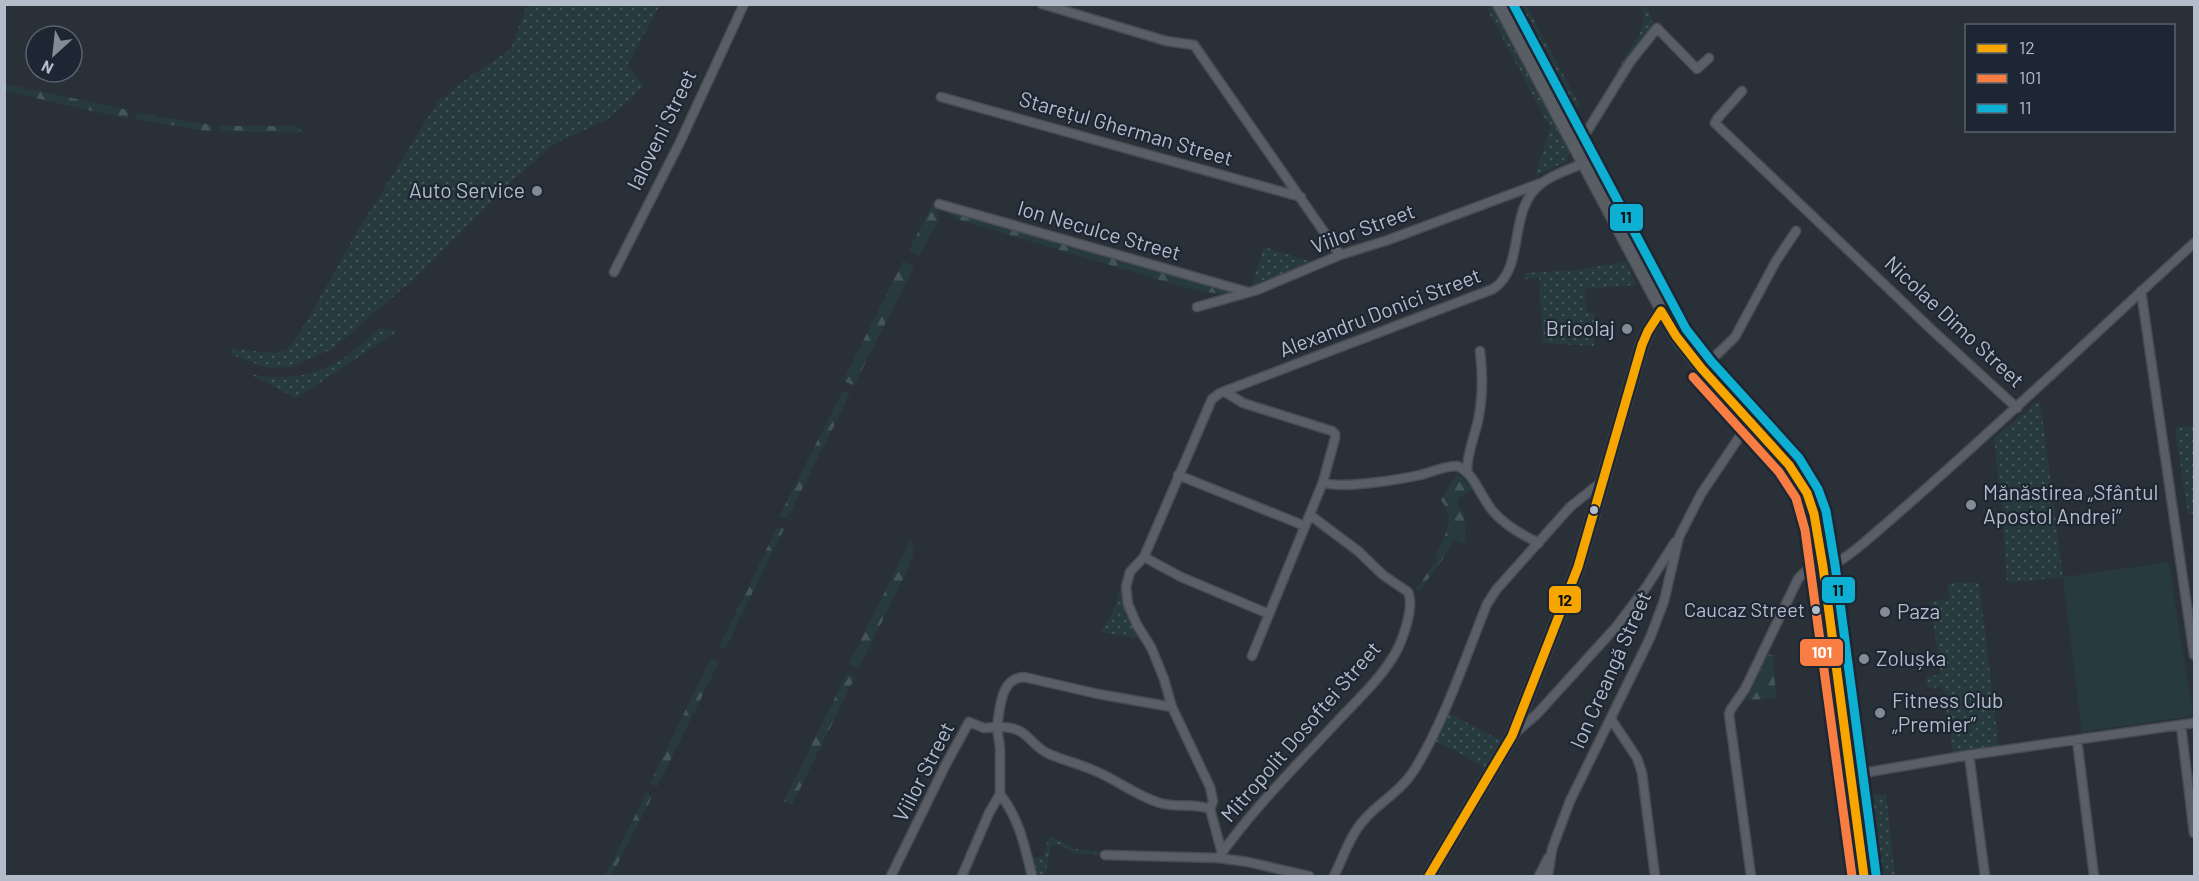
<svg xmlns="http://www.w3.org/2000/svg" width="2199" height="881" font-family="Barlow,sans-serif">
<style>
.green{fill:url(#green-dots)}
.forest{fill:url(#forest-firs)}
.pitch{fill:#273a3e}
.lines{fill:none;stroke-linecap:round;stroke-linejoin:round}
.street-casing{stroke:#484c53;stroke-width:11}
.secondary-casing{stroke:#484c53;stroke-width:15}
.street{stroke:#5a5e66;stroke-width:8}
.secondary{stroke:#595d64;stroke-width:12}
.bus-1-casing{stroke:#1d2633;stroke-width:14}
.bus-2-casing{stroke:#1d2633;stroke-width:14}
.bus-3-casing{stroke:#1d2633;stroke-width:14}
.bus-1{stroke:#f7a600;stroke-width:9}
.bus-2{stroke:#f77d43;stroke-width:9}
.bus-3{stroke:#0dafd3;stroke-width:9}
.poi-dot{fill:#848b96;stroke:#1d2633;stroke-width:2}
.bus-dot{fill:#b4bcc9;stroke:#1d2633;stroke-width:2}
.labels{text-anchor:middle;stroke-width:4.5;stroke-linejoin:round;paint-order:stroke}
.bus-label{font-size:20px;fill:#b4bcc9;stroke:#1d2633;text-anchor:end}
.street-label{font-size:21px;fill:#b4bcc9;stroke:#1d2633}
.poi-label{font-size:21px;fill:#b4bcc9;stroke:#1d2633;text-anchor:start}
.line-badge{stroke:#1d2633;stroke-width:2}
.badge-label{font-size:16px;text-anchor:middle;font-weight:bold;fill:#fff}
.pale-badge-label{font-size:16px;text-anchor:middle;font-weight:bold;fill:#111}
</style>
<defs>
<pattern id="green-dots" width="8" height="8" patternUnits="userSpaceOnUse" patternTransform="scale(1.5)"><rect width="8" height="8" fill="#273a3e"/><path d="M2 2h.1M6 6h.1" fill="none" stroke="#445559" stroke-width="1.8" stroke-linecap="round"/></pattern>
<pattern id="forest-firs" width="22" height="20" patternUnits="userSpaceOnUse" patternTransform="scale(1.5)"><rect width="22" height="20" fill="#273a3e"/><path d="M5 1l3.5 6h-7zM16 11l3.5 6h-7z" fill="#445559"/></pattern>
</defs>
<rect width="100%" height="100%" fill="#2a3038"/>
<path class="green" d="M527,5H660L627,66L644,86L606,120L554,144L511,182L416,277L332,349L291,367L268,368L232,355V349L275,353L288,349L303,328L354,237L437,103L469,77L511,49Z
M1485,5H1491L1569,151L1567,161L1535,176L1550,128Z
M1514,5H1526L1580,106L1567,113L1550,80L1552,76Z
M1642,5H1647L1654,26L1611,82C1615,75 1619,67 1622,61C1634,38 1648,35 1642,5Z
M1264,247L1312,262L1255,287H1251Z
M1626,261L1636,285L1585,289L1586,312L1594,313V346L1543,343L1539,277L1525,279V273L1579,270Z
M380,328L398,331L296,398L247,373C278,381 311,378 339,361C354,353 367,338 380,328Z
M2040,400L2063,577L2007,583L2001,488L1999,486L1994,438Z
M2194,425V513L2188,514L2175,428Z
M1816,570L1817,578L1814,598L1816,620L1825,633L1832,681L1825,692L1822,703L1808,587L1809,573Z
M1948,583H1979L1999,747L1953,753L1943,687L1928,688L1926,677L1941,674L1930,602L1949,599Z
M1124,589L1144,643L1140,639L1101,632L1114,609L1120,590Z
M1833,689L1857,871L1856,876H1854L1850,869L1828,700Z
M1446,712L1502,741L1486,769L1455,750L1434,741Z
M1886,794L1895,876H1874L1865,807L1873,796Z
M1049,836L1076,849L1102,852L1101,855L1075,853L1057,844L1051,846L1045,876H1035L1031,858L1044,856Z"/>
<path class="forest" d="M5,84L129,110L128,119L5,91Z
M137,113L213,125L212,132L136,119Z
M219,126H297L304,133L220,131Z
M934,201L939,219L919,256L909,250Z
M943,208L1236,292L1226,295L1190,289L956,219L945,211Z
M903,261L914,267L854,385L843,381Z
M843,390L850,394L789,515L786,518L779,517Z
M1457,473L1473,489L1458,498L1457,504L1464,512L1466,544L1454,540L1442,560L1420,590L1416,589L1438,559L1434,558C1444,539 1456,519 1441,500Z
M778,526L784,529L725,648L718,649Z
M911,539L914,552L909,567L859,668L849,664Z
M1767,654L1773,655L1776,698L1747,700Z
M711,658L719,662L657,787L650,783Z
M847,673L855,677L792,805L784,801Z
M647,792L651,798L649,803L611,876H605Z"/>
<path class="pitch" d="M2169,562L2193,716L2082,732L2063,577Z"/>
<g class="lines">
<defs>
<path id="street" d="M1042,4L1166,41L1194,45L1340,255
M1742,91L1717,119L1715,123L1718,126L1932,330L2017,408
M941,97L1301,197
M1576,149L1630,62L1657,28L1697,69L1709,58
M939,204L1248,292
M614,272L680,142L744,4
M2141,291L2194,655
M1197,307L1257,290L1340,255L1388,240L1541,183
M1702,369L1735,337L1776,261L1796,231
M1225,392L1243,403L1332,431L1335,434V438L1323,482C1337,490 1402,479 1420,475C1432,472 1444,466 1457,466C1474,472 1480,496 1492,510C1504,525 1522,535 1539,543
M1467,471C1467,453 1474,438 1478,421C1483,397 1483,375 1480,351
M1178,475L1305,526
M1144,557L1181,577L1269,614
M1252,656L1323,482
M1172,707L1098,694L1024,677C1000,678 1000,709 997,727C1030,726 1027,744 1049,754C1063,760 1079,764 1093,770C1116,779 1136,796 1160,803C1177,808 1194,803 1210,809
M1611,719L1637,758L1642,773L1655,876
M2181,726L2194,833
M1514,734L1537,714L1616,627L1647,586L1675,542
M2077,740L2094,876
M1969,755L1985,876
M1851,775L1969,755L2194,723
M1000,794C1019,818 1025,847 1032,876
M1222,853L1210,809L1213,801L1210,787L1172,707L1164,679L1151,647L1137,625L1128,604L1126,587L1130,572L1144,557L1212,399L1220,393L1493,289C1527,267 1506,209 1542,183C1553,174 1571,169 1584,163
M1105,855L1218,858L1248,862L1309,876
M1218,858C1252,810 1293,769 1333,726C1353,704 1377,683 1393,657C1402,643 1415,607 1408,592L1383,575L1358,551L1310,515
M891,876L945,766L969,722L984,728L997,727L1000,748V794L989,813L962,876
M1334,876C1343,858 1350,835 1364,820C1379,802 1398,794 1413,772C1443,725 1466,656 1487,604L1496,590L1570,507L1604,480
M1539,876L1548,858
M1548,876L1552,849L1570,801L1650,638L1664,601L1679,537L1701,494L1750,421
M1751,876L1729,714L1731,709L1745,689L1798,579C1814,560 1817,572 1834,564C1849,557 1868,539 1881,528C1988,436 2090,338 2194,243"/>
<path id="secondary" d="M1499,4L1676,336L1702,369L1789,465L1807,493L1814,514L1823,567L1864,876
M1429,876L1512,736L1578,567L1642,345L1648,331L1661,311"/>
</defs>
<use href="#street" class="street-casing"/>
<use href="#secondary" class="secondary-casing"/>
<use href="#street" class="street"/>
<use href="#secondary" class="secondary"/>
<defs>
<path id="bus-1" d="M1429,876L1512,736L1578,567L1642,345L1648,331L1661,311L1676,336L1702,369L1789,465L1807,493L1814,514L1823,567L1864,876"/>
<path id="bus-2" d="M1693,377L1779,472L1796,498L1805,530L1852,876"/>
<path id="bus-3" d="M1513,4L1686,329L1711,361L1799,458L1818,489L1826,511L1835,565L1876,874"/>
</defs>
<use href="#bus-1" class="bus-1-casing"/>
<use href="#bus-2" class="bus-2-casing"/>
<use href="#bus-3" class="bus-3-casing"/>
<use href="#bus-1" class="bus-1"/>
<use href="#bus-2" class="bus-2"/>
<use href="#bus-3" class="bus-3"/>
</g>
<g class="poi-dot">
<circle cx="537" cy="191" r="6"/>
<circle cx="1627" cy="329" r="6"/>
<circle cx="1971" cy="505" r="6"/>
<circle cx="1885" cy="612" r="6"/>
<circle cx="1864" cy="659" r="6"/>
<circle cx="1880" cy="713" r="6"/>
</g>
<g class="bus-dot">
<circle cx="1594" cy="510" r="5"/>
<circle cx="1816" cy="610" r="5"/>
</g>
<g class="labels">
<g class="bus-label">
<text x="1805" y="617">Caucaz Street</text>
</g>
<g class="street-label">
<text transform="translate(1126 129) rotate(16)" y="7">Starețul Gherman Street</text>
<text transform="translate(662 130) rotate(-64)" y="7">Ialoveni Street</text>
<text transform="translate(1363 229) rotate(-20)" y="7">Viilor Street</text>
<text transform="translate(1099 231) rotate(16)" y="7">Ion Neculce Street</text>
<text transform="translate(1380 313) rotate(-21)" y="7">Alexandru Donici Street</text>
<text transform="translate(1954 322) rotate(43)" y="7">Nicolae Dimo Street</text>
<text transform="translate(1611 670) rotate(-66)" y="7">Ion Creangă Street</text>
<text transform="translate(1301 732) rotate(-49)" y="7">Mitropolit Dosoftei Street</text>
<text transform="translate(924 772) rotate(-63)" y="7">Viilor Street</text>
</g>
<g class="poi-label">
<text x="525" y="198" text-anchor="end">Auto Service</text>
<text x="1615" y="336" text-anchor="end">Bricolaj</text>
<text x="1983" y="500">Mănăstirea „Sfântul<tspan x="1983" dy="24">Apostol Andrei”</tspan></text>
<text x="1897" y="619">Paza</text>
<text x="1876" y="666">Zolușka</text>
<text x="1892" y="708">Fitness Club<tspan x="1892" dy="24">„Premier”</tspan></text>
</g>
</g>
<g class="line-badge">
<rect x="1609" y="203" width="35" height="29" rx="6" fill="#0dafd3"/>
<rect x="1821" y="576" width="35" height="28" rx="6" fill="#0dafd3"/>
<rect x="1548" y="585" width="34" height="29" rx="6" fill="#f7a600"/>
<rect x="1799" y="638" width="45" height="29" rx="6" fill="#f77d43"/>
</g>
<g class="badge-label">
<text x="1822" y="658">101</text>
</g>
<g class="pale-badge-label">
<text x="1626" y="223">11</text>
<text x="1838" y="596">11</text>
<text x="1565" y="606">12</text>
</g>
<rect width="2199" height="881" fill="none" stroke="#b4bcc9" stroke-width="12"/>
<rect x="1965" y="24" width="210" height="108" fill="#1d2633" stroke="#59626f" stroke-width="1.5"/>
<rect x="1977" y="44" width="30" height="9" fill="#f7a600" stroke="#59626f" stroke-width="1.5"/>
<text x="2019" y="54" font-size="18" fill="#b4bcc9">12</text>
<rect x="1977" y="74" width="30" height="9" fill="#f77d43" stroke="#59626f" stroke-width="1.5"/>
<text x="2019" y="84" font-size="18" fill="#b4bcc9">101</text>
<rect x="1977" y="104" width="30" height="9" fill="#0dafd3" stroke="#59626f" stroke-width="1.5"/>
<text x="2019" y="114" font-size="18" fill="#b4bcc9">11</text>
<g transform="translate(54 54) rotate(207)"><circle r="28" fill="#1d2633" stroke="#59626f" stroke-width="1.5"/>
<path d="M0-4.5L10 22L0 15L-10 22Z" fill="#848b96"/>
<text y="-9" font-size="16" font-weight="bold" text-anchor="middle" fill="#b4bcc9">N</text>
</g>
</svg>
